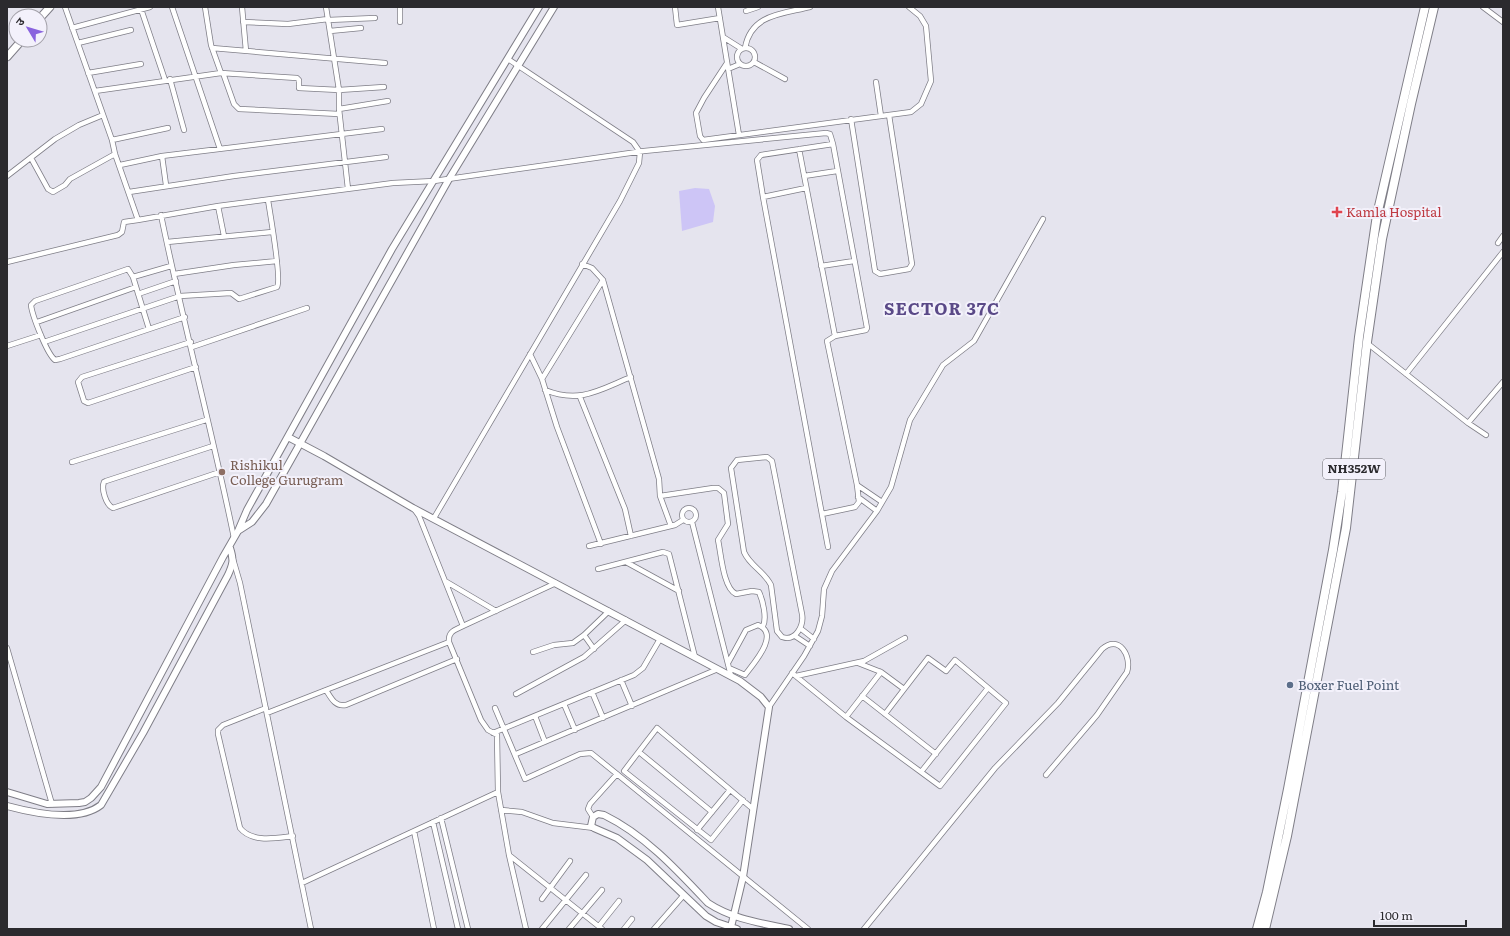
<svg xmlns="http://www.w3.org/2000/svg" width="1510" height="936" font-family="Literata,'Noto Sans Devanagari',serif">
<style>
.green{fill:#cdc5f6}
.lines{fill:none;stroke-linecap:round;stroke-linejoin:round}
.minor-casing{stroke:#7f7e87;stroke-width:6}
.tertiary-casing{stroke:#7f7e87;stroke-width:8}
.primary-casing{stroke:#7f7e87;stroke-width:9}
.trunk-casing{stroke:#7f7e87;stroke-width:10}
.minor{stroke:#fff;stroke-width:4.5}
.tertiary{stroke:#fff;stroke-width:6}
.primary{stroke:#fff;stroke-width:7}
.trunk{stroke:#fff;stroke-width:8}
.health-dot{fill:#e0444e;stroke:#f3f1fb;stroke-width:1.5}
.education-dot{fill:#8d6e63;stroke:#f3f1fb;stroke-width:1.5}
.service-dot{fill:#5c6f8a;stroke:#f3f1fb;stroke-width:1.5}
.labels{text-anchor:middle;stroke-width:4;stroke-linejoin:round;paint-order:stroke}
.shield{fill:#f3f1fb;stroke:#67666c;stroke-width:1}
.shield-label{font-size:12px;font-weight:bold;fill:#2b2a2e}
.health-label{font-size:13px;fill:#be3a42;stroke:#f3f1fb;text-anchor:start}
.education-label{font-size:13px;fill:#785e54;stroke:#f3f1fb;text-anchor:start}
.service-label{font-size:13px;fill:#4e5e75;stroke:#f3f1fb;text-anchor:start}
.district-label{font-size:17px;font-weight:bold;letter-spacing:1px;fill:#5a4987;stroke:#f3f1fb}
</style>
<rect width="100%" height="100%" fill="#e5e4ee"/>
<path class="green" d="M695,188L709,189L715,206L713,222L682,231L679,191Z"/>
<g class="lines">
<defs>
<path id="minor" d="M65,7L112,140L115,154L138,220L218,206L393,183L434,181L644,151L826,133L830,134L833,144
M172,7L220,149
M242,7L246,51
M326,7L339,90V109L348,189
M400,7V22
M675,7L677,25L720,18
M718,7L739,135
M1483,7L1503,22
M141,9L165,80
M746,11L758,7
M328,20L375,18
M243,22L288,24L328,19
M72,28L150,7
M330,31L361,28
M723,37L742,49
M78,43L131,30
M737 57a9 9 0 1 1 18 0a9 9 0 1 1-18 0Z
M212,48L385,63
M745,48C751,14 782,14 810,7
M754,62L785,79
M727,63L704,98L696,113L700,136L703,140L911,112L921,104L931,81L926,26L920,16L909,7
M728,69L740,64
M88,73L141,64
M221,73L297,78L299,80V88L339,90L384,87
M223,73L234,104L239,109L339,114
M170,79L184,130
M876,82L881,116
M95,91L221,73L211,45L205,7
M339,109L388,101
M851,119L875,271L880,274L909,269L912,264L889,115
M112,140L168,128
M799,149L835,336
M162,156L166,185
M31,158L48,189L53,192L65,185L70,179L115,154
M120,165L162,156L382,129
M7,176L55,139L79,125L103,115
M804,176L837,171
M129,192L234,176L386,157
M763,197L806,188
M218,206L224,236
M161,215C183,323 212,430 234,538
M167,242L272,232
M1498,243L1503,236
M7,262L118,235L122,232L124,222L138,220
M582,264L592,268L603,280L659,479L660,496L671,526
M821,266L854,261
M174,274L234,265L277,261
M133,277L171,266
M138,294L176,281
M37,322L136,287
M149,329L133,277L128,269L35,301L31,305C32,315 47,354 55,360L60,359L185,317
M44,342L180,296L231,293L239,299L277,287C282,280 270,213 268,200
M191,342L82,377L78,382L84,401L88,403L196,367
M1367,343L1468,423L1486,435
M7,346L41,335
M192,347L307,308
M530,354L542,379L557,427L601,544
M1406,374L1503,252
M542,379L603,280
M545,390C580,404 599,390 631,377
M580,397L625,509L631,536
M1468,423L1503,382
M213,446L106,481L104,482C101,489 106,505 113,508L220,472
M767,457L772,461L802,614C804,625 796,642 782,637L777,631L771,585C764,571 750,566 744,552L731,468L737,460Z
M72,462L206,420
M857,485L882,502
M660,496L713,488H718L724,493L728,524L718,540C721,553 723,588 736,594L752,591L759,592C763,601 767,618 763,626
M858,497L877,511
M682 515a7 7 0 1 1 14 0a7 7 0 1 1-14 0Z
M414,509L419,516L463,626C455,630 448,631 449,642L481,720L488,730L497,735L498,792L509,855L526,929
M822,514L855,507L859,502L857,485L827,341L835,336L866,330L867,328L833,144L761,155L757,160L763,197L828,547
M434,518L620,201L639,163L640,152L633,142L508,59
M692,522L731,676
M589,546L675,525L683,520
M233,559L240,583L311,929
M626,562L679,591
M598,569L663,552L669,554L695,657
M445,581L496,611
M463,626L556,583
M800,628L814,639
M584,635L594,649
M795,636L810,646
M7,648L52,804
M533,652L554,645L573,643L584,635L609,611
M728,663L746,630L758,625C781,634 753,664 745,675L729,668
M858,663L881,672L904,689
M792,673L846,717L921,772L988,688
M796,676L864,661L905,638
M621,680L632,706
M326,690C331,698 335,707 346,705L457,659
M592,692L603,718
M516,694L584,657L626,620
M862,696L936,754
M564,704L575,730
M769,707L804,656L818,631L822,616L824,589L832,571L877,511L891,487L910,420L943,365L974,341L1043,219
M266,708L223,725L218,730V734L240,828C252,843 276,838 293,836
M495,708L525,779L580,754L591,753L808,929
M267,713L449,642
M885,714L928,658L946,671L955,660L1006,703L940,786L921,772
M535,716L545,742
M846,717L881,672
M493,733L634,675L643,668L660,639
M639,752L712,812
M516,754L718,669
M743,800L711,840L624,771L657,728L753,809
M501,810L522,812L553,823L594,828
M593,817L588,809L590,804L617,774
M441,818L468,929
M433,822L458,929
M697,830L730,790
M414,831L434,929
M509,855L602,929
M302,883L498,792
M542,899L570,861
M599,926L619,901
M542,929L586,875
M569,929L602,890
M624,929L632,919
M654,929L683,896
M864,929L995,768L1058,703L1102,649C1119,634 1132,656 1127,672L1097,715L1046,775"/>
<path id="tertiary" d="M288,437L324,456L413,508L740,681L761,697L769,707L743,877L731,927
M238,531L252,522L266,504L449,179L554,7
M7,792L47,804L79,803L85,802L91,798L101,787L223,557L238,531L247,510L392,249L539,7
M7,806C33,813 78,823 101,805L143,733L228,575C233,564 234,560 230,548
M737,929L716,922L706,916L647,860L617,838L594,828L591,826L593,817L598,814L604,815C645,835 677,870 708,903C732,919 761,923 789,929"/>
<path id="primary" d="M40,18L50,7
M7,57L22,40"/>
<path id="trunk" d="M1257,929L1267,892L1288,789L1333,550L1342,492L1359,337L1377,215L1425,7
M1265,929L1287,836L1346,528L1367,342L1382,239L1411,104L1434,7"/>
</defs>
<use href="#minor" class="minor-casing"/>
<use href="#tertiary" class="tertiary-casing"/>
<use href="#primary" class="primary-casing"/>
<use href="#trunk" class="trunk-casing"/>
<use href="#minor" class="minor"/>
<use href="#tertiary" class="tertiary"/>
<use href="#primary" class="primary"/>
<use href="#trunk" class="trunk"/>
</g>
<path class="health-dot" d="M1335 206h4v4h4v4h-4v4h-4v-4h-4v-4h4z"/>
<circle class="education-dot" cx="222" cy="472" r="4"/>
<circle class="service-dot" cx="1290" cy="685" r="4"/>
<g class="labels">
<rect class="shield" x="1323" y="459" width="62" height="20" rx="3"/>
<g class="shield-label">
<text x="1354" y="473">NH352W</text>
</g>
<g class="health-label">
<text x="1346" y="217">Kamla Hospital</text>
</g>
<g class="education-label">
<text x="230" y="470">Rishikul<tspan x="230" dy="15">College Gurugram</tspan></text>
</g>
<g class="service-label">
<text x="1298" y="690">Boxer Fuel Point</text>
</g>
<g class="district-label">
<text x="942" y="315">SECTOR 37C</text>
</g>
</g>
<rect width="1510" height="936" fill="none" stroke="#2b2a2e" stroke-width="16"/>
<g transform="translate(28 28) rotate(308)"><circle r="19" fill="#f3f1fb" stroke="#a3a1a9"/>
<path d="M0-3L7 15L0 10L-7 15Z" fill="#8963de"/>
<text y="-6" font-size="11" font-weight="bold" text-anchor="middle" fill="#2b2a2e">उ</text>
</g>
<path d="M1374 920v6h92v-6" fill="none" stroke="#2b2a2e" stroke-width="2"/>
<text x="1380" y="920" font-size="12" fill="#2b2a2e" stroke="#f3f1fb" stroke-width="3" paint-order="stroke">100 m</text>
</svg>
